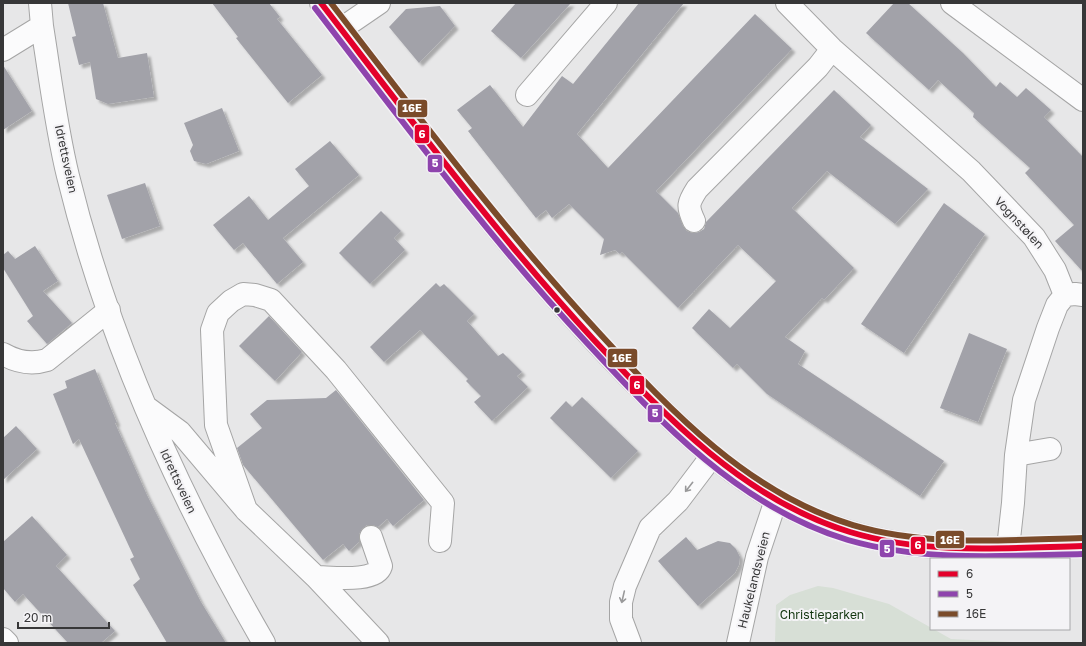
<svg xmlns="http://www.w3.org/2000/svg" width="1086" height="646" font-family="'Golos Text',sans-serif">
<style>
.green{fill:#d7dfd6}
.building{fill:#a2a2a9;filter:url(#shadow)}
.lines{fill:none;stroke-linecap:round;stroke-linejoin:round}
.minor-casing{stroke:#a5a5a5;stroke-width:24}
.major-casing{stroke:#a5a5a5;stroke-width:24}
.minor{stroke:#fbfbfc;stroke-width:22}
.major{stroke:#fbfbfc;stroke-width:22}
.bus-1-casing{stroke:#f4f3f6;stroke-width:9}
.bus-2-casing{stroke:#f4f3f6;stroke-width:9}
.bus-3-casing{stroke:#f4f3f6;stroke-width:9}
.bus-1{stroke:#e4002b;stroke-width:6}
.bus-2{stroke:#8e44ad;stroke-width:6}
.bus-3{stroke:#7a4b2a;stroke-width:6}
.oneway{stroke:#99999a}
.bus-dot{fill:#373738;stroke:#f4f3f6;stroke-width:1.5}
.labels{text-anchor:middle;stroke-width:4;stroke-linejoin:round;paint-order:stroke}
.street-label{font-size:12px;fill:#373738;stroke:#f4f3f6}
.park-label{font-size:12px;fill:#10340d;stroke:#f4f3f6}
.line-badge{stroke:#f4f3f6;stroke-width:1.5}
.badge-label{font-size:11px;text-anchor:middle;font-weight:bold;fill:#fff}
</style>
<defs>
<filter id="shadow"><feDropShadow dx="3.5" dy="3.5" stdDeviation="1" flood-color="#0004"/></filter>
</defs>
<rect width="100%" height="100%" fill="#e7e7e8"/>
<path class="green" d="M818,586L833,588L889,604L951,639L1036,643H775L776,605L790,595Z"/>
<path class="building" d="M68,3H103L118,58L147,53L154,97L108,104L96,99L90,62L79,65L72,37L76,36Z
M212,3H269L280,17L277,19L322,75L288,103L236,38L238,37Z
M516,3H571L521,58L491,31Z
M639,3H684L577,134L608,168L755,14L792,49L656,191L678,213L683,226L687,231L693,233L699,232L704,229L706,222L834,90L871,125L860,137L928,189L895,224L827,171L792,208L854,268L824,300L822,298L785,337L805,351L798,364L944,461L920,496L767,394L737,364L733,368L692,328L709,309L730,328L776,281L738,245L678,308L622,252L620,254L615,250L600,255L604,239L569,204L552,218L546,210L536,218L468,131L472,128L457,110L490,85L523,127L562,76L573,84Z
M894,3H908L963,53L996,87L1000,82L1017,97L1026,88L1051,110L1044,117L1083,157V272L1055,241L1074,225L1025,173L1030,168L973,117L974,113L938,80L929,90L866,33Z
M440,6L455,26L419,63L389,27L406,9Z
M3,65L32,111L3,130Z
M222,108L239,151L206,164L194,161L190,151L193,145L184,123Z
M330,141L359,175L283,238L303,262L277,284L243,243L234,250L213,225L249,196L268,220L309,186L295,169Z
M145,183L160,226L122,239L107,195Z
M944,203L985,234L904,353L861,324Z
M381,211L401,231L394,238L405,250L370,284L339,253Z
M35,246L58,281L43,291L72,323L47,344L27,321L33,316L3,268V255L8,251L15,259Z
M436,283L440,287L444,284L474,314L467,321L498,356L503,353L522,372L517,376L528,387L492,421L474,402L481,396L466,381L468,379L420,330L384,362L370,347Z
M269,316L302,352L275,381L239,346Z
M969,333L1007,349L978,422L940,408Z
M95,369L117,423H115L147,495L201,602L226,643H167L133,585L140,579L130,559L134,557L79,439L73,444L53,394L67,388L65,381Z
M336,390L424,500L393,526L387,519L378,527L373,525H367L362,529L359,534V542L349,551L343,544L323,560L243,465L237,448L262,428L250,414L267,400L326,398Z
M582,397L638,451L611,478L550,418L566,401L572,407Z
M16,426L37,449L3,480V438Z
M32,516L67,555L56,566L115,631L101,643H68L23,594L15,602L3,588V542Z
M686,537L697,550L718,541L730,543L736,549L740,557L739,565L735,573L698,606L658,561Z"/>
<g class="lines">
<defs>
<path id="minor" d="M40,3L42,26C50,76 56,127 68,176C108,340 180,498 264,643
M787,3L832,49L971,171L1034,237L1055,270L1065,295
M952,3L1083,100
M341,29L379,3
M3,50L42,26
M527,95L606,3
M694,221C687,206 688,203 697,189L818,67L832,49
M1065,295L1075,294L1083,295
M3,354C17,362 31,365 47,360L109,310
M146,407L180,432L246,510L316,577L378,643
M1016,455L1050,449
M246,510L216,425L212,330L218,313L231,301L243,294L255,295L271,300L336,370L443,503L440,541
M1008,548L1013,503L1016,455L1024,400L1048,328L1057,305L1065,295
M316,577C331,577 376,583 381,566L371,537
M3,639L7,643
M630,643L621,619V602L625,586L650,528L678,501L712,456
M738,643L757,557L776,500"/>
<path id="major" d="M321,3C415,124 505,247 611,358C679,430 753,504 850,532C925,555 1006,548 1083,546"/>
</defs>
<use href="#minor" class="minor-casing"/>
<use href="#major" class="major-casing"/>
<use href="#minor" class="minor"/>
<use href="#major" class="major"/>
<defs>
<path id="bus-1" d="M321,3C409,117 496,234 594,340C667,418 745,500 850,532C925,555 1006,548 1083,546"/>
<path id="bus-2" d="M315,8C403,122 489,238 587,343C661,423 741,508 848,540C924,562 1005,556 1083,554"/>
<path id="bus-3" d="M331,3C418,116 504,230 601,335C672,412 749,494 853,525C927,547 1006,540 1083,538"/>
</defs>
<use href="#bus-1" class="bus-1-casing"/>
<use href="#bus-2" class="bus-2-casing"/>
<use href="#bus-3" class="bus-3-casing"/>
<use href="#bus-1" class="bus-1"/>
<use href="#bus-2" class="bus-2"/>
<use href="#bus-3" class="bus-3"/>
</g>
<defs><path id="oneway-shaft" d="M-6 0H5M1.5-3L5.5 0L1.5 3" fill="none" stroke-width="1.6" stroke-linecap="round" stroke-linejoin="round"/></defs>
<g class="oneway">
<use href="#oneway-shaft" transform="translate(689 487) rotate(128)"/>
<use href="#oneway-shaft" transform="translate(623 597) rotate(103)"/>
</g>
<circle class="bus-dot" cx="557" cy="310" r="3.5"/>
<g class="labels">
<g class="street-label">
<text transform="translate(66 159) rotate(78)" y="4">Idrettsveien</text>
<text transform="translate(1019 223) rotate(47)" y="4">Vognstølen</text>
<text transform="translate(178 481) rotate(65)" y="4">Idrettsveien</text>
<text transform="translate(754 580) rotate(-76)" y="4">Haukelandsveien</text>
</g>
<g class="park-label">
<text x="822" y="619">Christieparken</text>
</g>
</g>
<g class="line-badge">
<rect x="397" y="99" width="31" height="19" rx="4" fill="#7a4b2a"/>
<rect x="414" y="124" width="16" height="20" rx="4" fill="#e4002b"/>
<rect x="427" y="154" width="16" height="19" rx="4" fill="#8e44ad"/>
<rect x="607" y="348" width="31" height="20" rx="4" fill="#7a4b2a"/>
<rect x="629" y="375" width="16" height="20" rx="4" fill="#e4002b"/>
<rect x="647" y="404" width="16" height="19" rx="4" fill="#8e44ad"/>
<rect x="935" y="530" width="30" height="19" rx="4" fill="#7a4b2a"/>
<rect x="910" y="536" width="16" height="19" rx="4" fill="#e4002b"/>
<rect x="879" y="539" width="16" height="19" rx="4" fill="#8e44ad"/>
</g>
<g class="badge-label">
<text x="412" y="112">16E</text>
<text x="422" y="138">6</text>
<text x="435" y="167">5</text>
<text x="622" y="362">16E</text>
<text x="637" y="389">6</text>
<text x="655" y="417">5</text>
<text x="950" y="544">16E</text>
<text x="918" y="549">6</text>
<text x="887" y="553">5</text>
</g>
<rect width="1086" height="646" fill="none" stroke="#373738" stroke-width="8"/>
<rect x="930" y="558" width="140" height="72" fill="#f4f3f6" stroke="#a8a8aa"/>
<rect x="938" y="571" width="20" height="6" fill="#e4002b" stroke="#a8a8aa"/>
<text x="966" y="578" font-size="12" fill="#373738">6</text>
<rect x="938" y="591" width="20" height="6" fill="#8e44ad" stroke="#a8a8aa"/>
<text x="966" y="598" font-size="12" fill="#373738">5</text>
<rect x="938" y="611" width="20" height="6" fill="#7a4b2a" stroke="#a8a8aa"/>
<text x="966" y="618" font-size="12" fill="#373738">16E</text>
<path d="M18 622v6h91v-6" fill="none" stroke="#373738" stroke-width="2"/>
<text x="24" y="622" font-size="12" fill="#373738" stroke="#f4f3f6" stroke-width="3" paint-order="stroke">20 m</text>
</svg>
